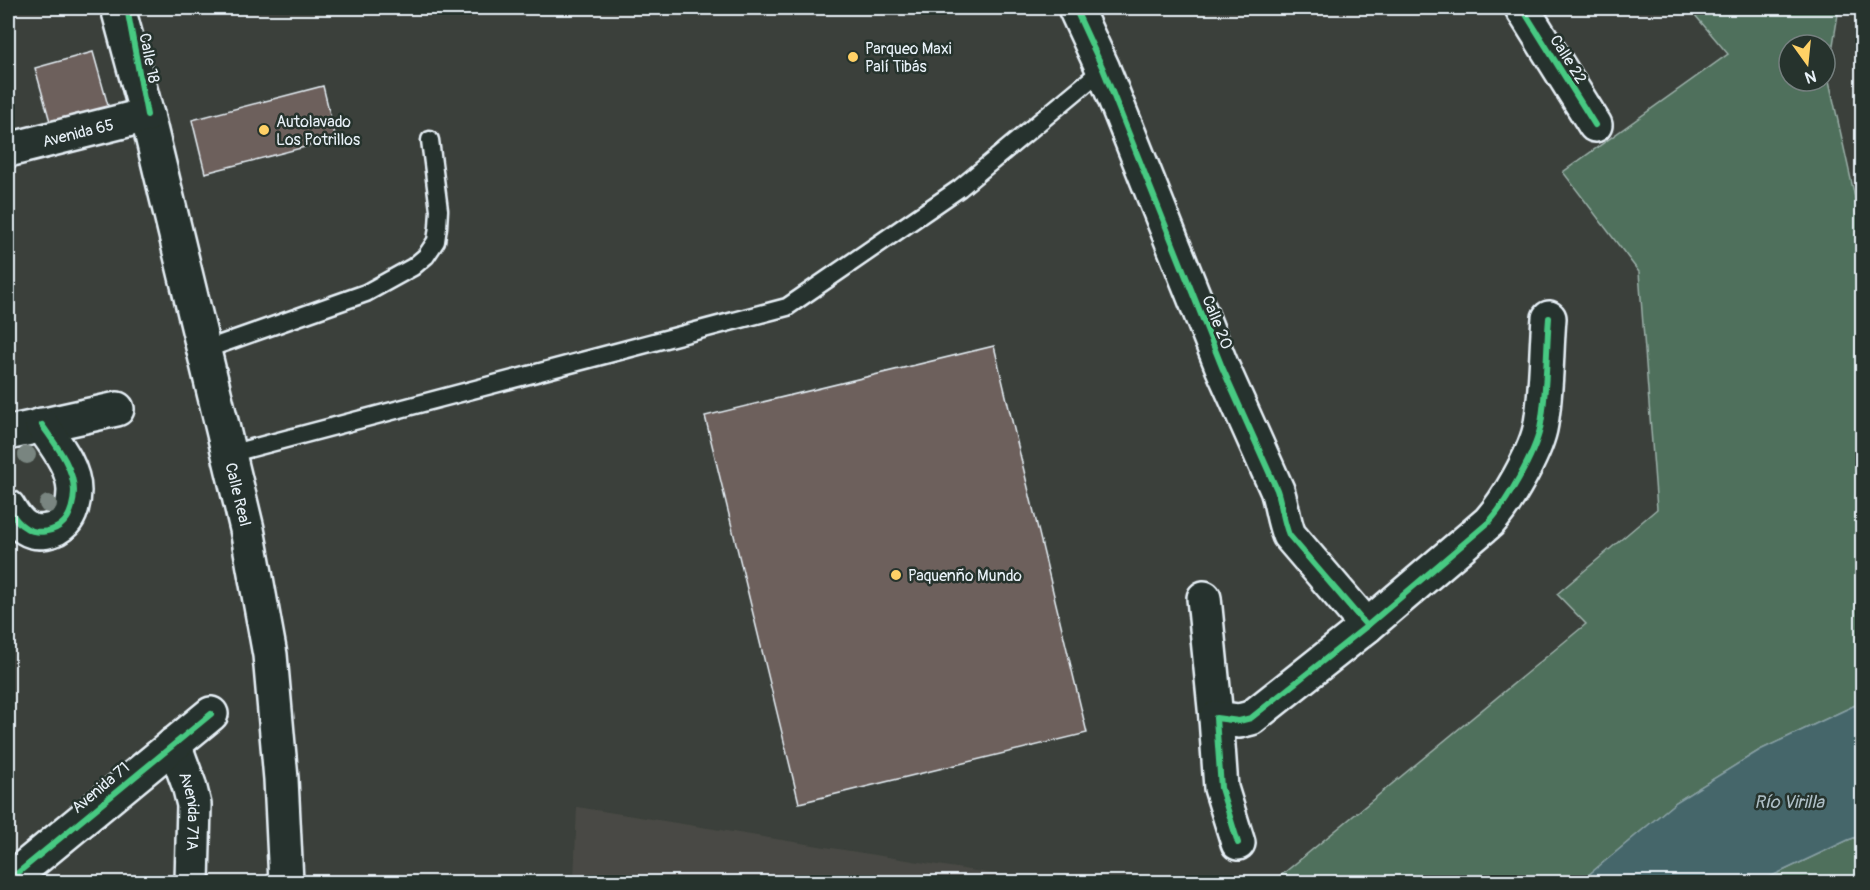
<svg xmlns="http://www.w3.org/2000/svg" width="1870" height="890" font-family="Pangolin,sans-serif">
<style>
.built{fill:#4a4a45}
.green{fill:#4f705b;stroke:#9cb0aa;stroke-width:1.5;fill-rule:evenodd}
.water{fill:#44666b;stroke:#869ea3;stroke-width:1.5}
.building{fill:#6d605b;stroke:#e8f1f8;stroke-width:1.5}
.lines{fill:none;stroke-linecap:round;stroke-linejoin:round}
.service-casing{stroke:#e8f1f8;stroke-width:21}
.minor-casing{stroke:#e8f1f8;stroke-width:38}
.primary-casing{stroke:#e8f1f8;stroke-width:38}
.service{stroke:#26332d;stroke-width:16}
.minor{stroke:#26332d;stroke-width:33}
.primary{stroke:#26332d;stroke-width:33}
.cycleway-casing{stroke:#26332d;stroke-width:10}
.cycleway{stroke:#46c982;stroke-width:6}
.tree{fill:#798580}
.poi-dot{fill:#ffd166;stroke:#26332d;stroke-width:2}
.labels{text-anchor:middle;stroke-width:5;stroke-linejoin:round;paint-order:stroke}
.poi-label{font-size:16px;fill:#e8f1f8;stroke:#26332d;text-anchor:start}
.street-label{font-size:16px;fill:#e8f1f8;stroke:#26332d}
.water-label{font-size:18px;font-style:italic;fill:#afc0c7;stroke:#26332d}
</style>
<rect width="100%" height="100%" fill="#3b403b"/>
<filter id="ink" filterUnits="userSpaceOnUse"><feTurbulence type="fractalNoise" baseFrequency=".0167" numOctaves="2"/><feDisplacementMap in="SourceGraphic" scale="12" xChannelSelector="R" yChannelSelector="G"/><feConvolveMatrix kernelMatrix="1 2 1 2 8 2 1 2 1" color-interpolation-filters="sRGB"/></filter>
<g filter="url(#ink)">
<path class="built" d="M577,807L1043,882H574Z"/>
<path class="green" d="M1689,8H1839L1828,76L1862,229V702L1760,750L1676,802L1580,882H1273L1586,624L1557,594L1657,509L1639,272L1563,172L1728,54ZM1789,45H1825V81H1789Z
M1862,835V882H1759L1848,840Z"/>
<path class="water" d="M1862,702V835L1848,840L1759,882H1580L1676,802L1760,750Z"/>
<path class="building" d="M93,52L109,109L51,125L35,68Z
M323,86L336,139L205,173L192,120Z
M994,346L1087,733L799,803L705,416Z"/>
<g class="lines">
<defs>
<path id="service" d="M204,350L366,293L413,267L426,256L436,241L438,227L439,210L430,140
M229,454L787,307L960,188L1103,69"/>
<g id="minor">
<path d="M1075,8L1103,69L1222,367L1277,490C1282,505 1283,520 1289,535L1367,626"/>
<path d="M1522,8L1595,125"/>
<path d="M8,433L117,409"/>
<path d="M8,507C13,515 17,523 26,528C37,535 55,532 64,522C71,515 74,501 74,491C74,467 55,444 42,425"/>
<path d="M1204,598L1216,718"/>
<path id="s1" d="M174,744L189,785L194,805L192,882"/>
<path d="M1238,843L1221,788L1216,718L1239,721L1251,718L1367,626L1489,522C1507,502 1534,455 1540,429C1547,395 1546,353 1549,318"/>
<path d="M8,881L211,714"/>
</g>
<g id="primary">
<path id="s2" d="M118,8L147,115L247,529L270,655L281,779L286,882"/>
<path id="s3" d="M8,150L147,115"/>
</g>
</defs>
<use href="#service" class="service-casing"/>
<use href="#minor" class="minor-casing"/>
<use href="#primary" class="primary-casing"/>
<use href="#service" class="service"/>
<use href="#minor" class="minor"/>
<use href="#primary" class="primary"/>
<defs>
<path id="cycleway" d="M127,8L147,115
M1075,8L1103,69L1222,367L1277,490C1282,505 1283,520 1289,535L1367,626
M1522,8L1595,125
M8,507C13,515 17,523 26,528C37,535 55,532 64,522C71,515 74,501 74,491C74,467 55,444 42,425
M1238,843L1221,788L1216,718L1239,721L1251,718L1367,626L1489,522C1507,502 1534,455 1540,429C1547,395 1546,353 1549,318
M8,881L211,714"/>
</defs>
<use href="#cycleway" class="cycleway-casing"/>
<use href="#cycleway" class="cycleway"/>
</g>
<g class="tree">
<circle cx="27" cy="455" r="9"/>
<circle cx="48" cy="504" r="9"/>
</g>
</g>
<g class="poi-dot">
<circle cx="853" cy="57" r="6"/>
<circle cx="264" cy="130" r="6"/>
<circle cx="896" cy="575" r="6"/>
</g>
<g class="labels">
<g class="poi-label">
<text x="865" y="54">Parqueo Maxi<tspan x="865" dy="18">Palí Tibás</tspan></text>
<text x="276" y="127">Autolavado<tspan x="276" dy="18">Los Potrillos</tspan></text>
<text x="908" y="581">Paquenño Mundo</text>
</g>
<g class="street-label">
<text transform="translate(150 58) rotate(79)" y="6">Calle 18</text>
<text transform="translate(1569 59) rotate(58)" y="6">Calle 22</text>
<text dy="6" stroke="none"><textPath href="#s3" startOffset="72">Avenida 65</textPath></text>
<text transform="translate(1218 322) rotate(68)" y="6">Calle 20</text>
<text dy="6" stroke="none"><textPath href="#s2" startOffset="501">Calle Real</textPath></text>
<text transform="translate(100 787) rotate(-40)" y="6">Avenida 71</text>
<text dy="6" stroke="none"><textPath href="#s1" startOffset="70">Avenida 71A</textPath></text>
</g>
<g class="water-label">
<text x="1789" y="808">Río Virilla</text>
</g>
</g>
<rect width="1870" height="890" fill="none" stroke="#26332d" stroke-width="30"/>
<rect x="15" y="15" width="1840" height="860" fill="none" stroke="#e8f1f8" stroke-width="2" filter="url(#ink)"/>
<g transform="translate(1807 63) rotate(165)"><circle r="28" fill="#26332d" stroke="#747f7e" stroke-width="1.5"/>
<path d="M0-4.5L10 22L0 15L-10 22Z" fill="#ffd166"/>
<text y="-9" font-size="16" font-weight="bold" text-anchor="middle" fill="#e8f1f8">N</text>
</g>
</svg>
